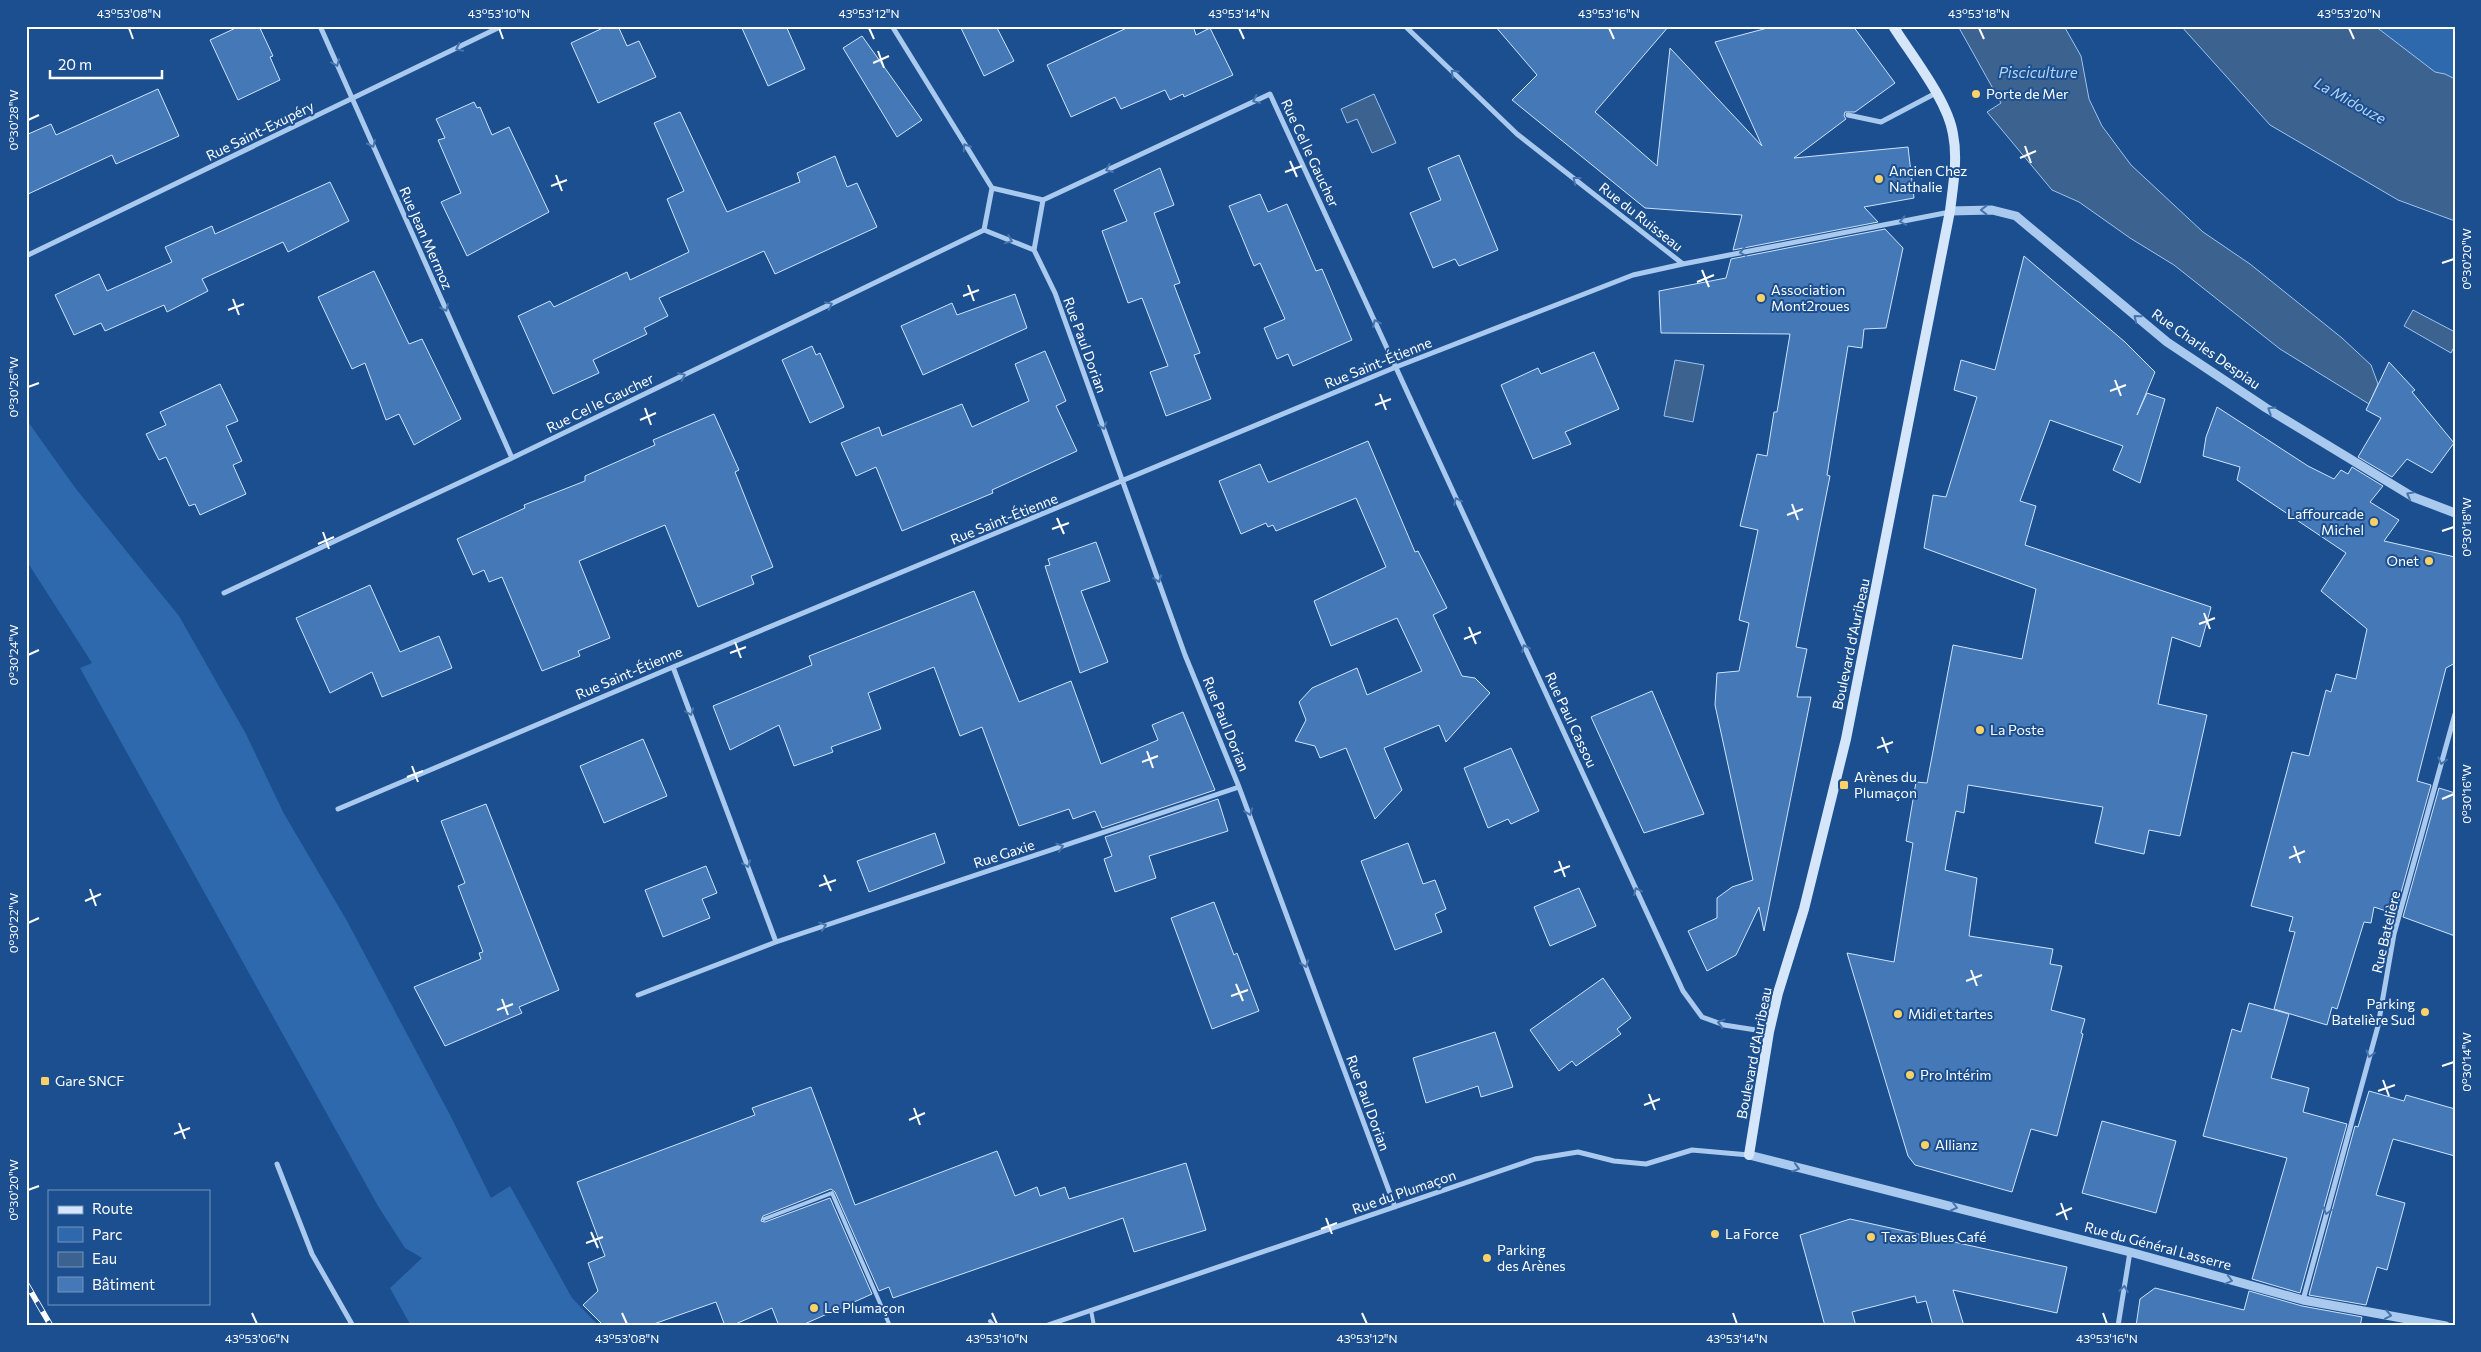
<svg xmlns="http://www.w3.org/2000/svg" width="2481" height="1352" font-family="Commissioner,sans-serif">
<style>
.green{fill:#2e69ad}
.water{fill:#3c6290;stroke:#9cc4f0}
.building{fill:#4478b7;stroke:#cfe3fa}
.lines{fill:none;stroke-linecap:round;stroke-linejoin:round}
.service{stroke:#a9c9ee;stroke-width:4}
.minor{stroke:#a9c9ee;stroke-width:5}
.tertiary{stroke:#a9c9ee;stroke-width:9}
.secondary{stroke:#d6e6fa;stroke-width:10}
.rail-casing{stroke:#fff;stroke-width:5.5}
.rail{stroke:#1b4f8f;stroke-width:4;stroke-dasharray:11;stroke-linecap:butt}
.oneway{stroke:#4674ac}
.ticks{fill:none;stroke:#fff;stroke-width:2}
.poi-dot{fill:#ffd166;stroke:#1b4f8f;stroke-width:2}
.labels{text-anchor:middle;stroke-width:4;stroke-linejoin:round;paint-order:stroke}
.poi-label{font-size:14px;fill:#fff;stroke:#1b4f8f;text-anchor:start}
.street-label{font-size:14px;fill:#fff;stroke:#1b4f8f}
.water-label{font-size:15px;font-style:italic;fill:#b5d3f5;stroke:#1b4f8f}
.neatline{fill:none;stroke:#fff;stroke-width:2}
.ticks-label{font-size:12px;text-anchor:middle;fill:#fff}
</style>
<rect width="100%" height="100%" fill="#1b4f8f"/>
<path class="green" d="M2375,26H2455V79L2435,72Z
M26,419L76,489L179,616L246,734L283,812L347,921L450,1115L491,1198L510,1186L572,1298L599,1326H411L390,1288L422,1258L405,1248L378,1206L80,668L92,663L26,560Z"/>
<path class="water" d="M1958,26H2064L2081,56L2089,99L2102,126L2131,165L2203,232L2250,264L2342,338L2371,365L2378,384L2369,404L2280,349L2174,265L2130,238L2079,202L2052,190L1987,112L2001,103Z
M2181,26H2375L2435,72L2445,74L2455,79V221L2398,200L2270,125Z
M1374,94L1396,143L1372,153L1357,119L1347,123L1341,109Z
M2413,310L2455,332V345L2451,353L2404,326Z
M1675,360L1704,365L1693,422L1664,416Z"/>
<path class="building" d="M240,26H259L273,56L270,57L280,80L238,100L210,40Z
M607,26H618L627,46L639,41L656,77L598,103L571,43Z
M741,26H786L805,69L768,86Z
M960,26H996L1014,61L984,76Z
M1131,26H1193L1196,35L1210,28L1233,75L1184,97L1183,94L1170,100L1165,90L1121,109L1115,97L1071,117L1047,65Z
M1495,26H1669L1595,112L1657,166L1670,48L1762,146L1715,42L1775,26H1853L1895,83L1855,112H1845L1844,116L1846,119L1794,158L1908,147L1914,198L1864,207L1878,222L1733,250L1742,215L1645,208L1512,100L1537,75Z
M862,36L922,120L897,137L843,48Z
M158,89L179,136L116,164L112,155L26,195V135L51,124L56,135Z
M474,102L477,108L480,107L492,135L509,127L549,212L467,256L441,202L461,193L438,140L445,138L436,119Z
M680,112L727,212L800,182L797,173L835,156L847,187L857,183L877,227L775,274L764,251L659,298L668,316L644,328L647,334L593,360L599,373L553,394L518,316L550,301L554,307L627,272L630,280L689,252L667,199L684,191L654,123Z
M1459,155L1498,250L1459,266L1455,259L1433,268L1410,213L1441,200L1428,168Z
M1160,168L1174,205L1154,213L1180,283L1174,285L1200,353L1194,355L1211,399L1166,416L1150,372L1168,366L1142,298L1128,303L1102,231L1127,221L1114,190Z
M330,182L349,221L288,252L283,242L202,279L208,291L167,312L164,305L105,331L101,323L74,335L55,295L99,274L107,291L172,262L165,247L212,226L215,234Z
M1260,194L1268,212L1287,204L1316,271L1322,269L1352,340L1293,366L1288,354L1277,359L1264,328L1285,319L1260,263L1254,266L1229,206Z
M1885,229L1903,248L1886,328L1864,329L1862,348L1848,346L1827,475L1830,476L1796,647L1807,649L1797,697H1811L1764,931L1759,907L1736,955L1707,971L1688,931L1717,918V898L1732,887L1753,880L1715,705L1717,673L1739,671L1749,623L1739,620L1758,530L1740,526L1757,454L1767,456L1774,412H1777L1790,334L1661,333L1659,291L1726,278L1731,259Z
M2024,256L2125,342L2155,372L2137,415L2147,393L2165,399L2140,483L2113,470L2123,446L2050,420L2020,501L2036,506L2025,545L2211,607L2200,647L2172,637L2158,704L2207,715L2180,836L2149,830L2144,854L2095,843L2103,807L1968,785L1964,813L1956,811L1945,870L1977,878L1969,936L2053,949L2050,964L2062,966L2051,1010L2085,1019L2081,1033L2083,1034L2057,1136L2031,1129L2012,1192L1915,1165L1908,1156L1847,953L1894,962L1913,843L1906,841L1916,782L1927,783L1953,645L2022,659L2036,589L1924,548L1933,495L1946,497L1977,397L1954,390L1961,360L1995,370Z
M374,271L409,344L422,339L461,419L414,445L399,414L386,420L365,363L352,369L318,297Z
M1015,294L1027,328L923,375L901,326L952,303L957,315Z
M812,346L816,355L820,353L844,407L810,423L782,360Z
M1045,351L1066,401L1056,406L1077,451L992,490L993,493L902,531L876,467L856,476L841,443L879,427L882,436L962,404L972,427L1029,401L1015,364Z
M1594,352L1619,409L1565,432L1571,444L1533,459L1501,385L1538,368L1541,374Z
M2389,362L2415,390L2412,392L2454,443L2432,473L2407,459L2392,477L2358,457L2381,418L2366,410Z
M220,384L238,421L226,426L242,461L233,465L246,494L200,515L195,504L189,506L166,457L159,460L146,434L166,425L160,412Z
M2217,407L2308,466L2334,479L2341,470L2348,474L2352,467L2383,486L2370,502L2399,520L2384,541L2455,557V663L2446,668L2417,781L2431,785L2395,914L2374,907L2371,923L2364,922L2337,1009L2332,1007L2327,1025L2274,1009L2295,932L2289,931L2293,917L2251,906L2292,752L2309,756L2326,690L2331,692L2336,674L2356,679L2367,629L2321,591L2346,553L2237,480L2240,467L2203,456L2206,437Z
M714,414L739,470L735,472L773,567L751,576L754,584L698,607L665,525L579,561L610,638L578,651L580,656L542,671L502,577L489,582L484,570L473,575L457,539L525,508L524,505L585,481V476L655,445L653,440Z
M1368,441L1415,552L1418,551L1447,608L1433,615L1462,676L1475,678L1490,693L1446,742L1439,725L1384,748L1402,790L1375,819L1346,748L1320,758L1315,746L1295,741L1306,720L1299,702L1312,688L1357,668L1367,695L1422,671L1397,618L1331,646L1314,601L1386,567L1356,498L1276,531L1273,525L1268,527L1266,523L1241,534L1219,481L1260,464L1268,482H1270Z
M1096,542L1110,581L1081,591L1108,662L1080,673L1045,566L1050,565L1048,559Z
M370,585L400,652L439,636L452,668L382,697L372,672L330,693L296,618Z
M974,591L1019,702L1071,681L1101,764L1158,740L1152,725L1183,712L1215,790L1102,828L1095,811L1073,819L1069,809L1019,826L982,727L960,736L934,667L868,693L881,729L831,747L833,752L794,766L779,725L730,750L713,706L812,665L809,656Z
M1652,691L1704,814L1644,833L1591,717Z
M643,739L667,796L604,823L580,766Z
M1511,748L1539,811L1511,824L1508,819L1488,828L1464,768Z
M2439,788L2455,793V936L2403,917Z
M1218,799L1228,831L1149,856L1156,878L1115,892L1104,859L1112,856L1105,837Z
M486,804L559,990L519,1007L522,1013L445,1046L414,987L481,959L479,953L483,952L458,886L465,883L441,821Z
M935,833L945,863L869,892L857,861Z
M1408,843L1423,884L1435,880L1446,909L1435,914L1442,932L1395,950L1361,861Z
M706,866L717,893L702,899L710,918L663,937L645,890Z
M1579,888L1596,926L1550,946L1534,907Z
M1214,902L1234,955L1237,953L1259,1011L1212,1029L1171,918Z
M1603,978L1631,1018L1617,1029L1621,1034L1576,1066L1572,1061L1559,1071L1530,1030Z
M2249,1003L2289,1014L2271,1078L2309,1088L2303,1112L2347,1124L2300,1293L2252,1279L2287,1158L2203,1136L2232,1029L2241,1032Z
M1495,1032L1513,1087L1481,1097L1478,1086L1426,1103L1413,1058Z
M811,1087L855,1205L997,1151L1015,1196L1037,1187L1040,1196L1065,1187L1069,1199L1186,1163L1206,1230L1134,1252L1123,1218L893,1298L889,1287L879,1291L835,1192L831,1189L763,1216L761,1221L765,1222L830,1198L872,1294L800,1326H779L772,1308L731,1326H725L716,1302L648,1326H604L583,1305L598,1291L588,1263L605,1256L577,1182L755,1115L752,1108Z
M2369,1091L2404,1101L2406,1095L2455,1109V1156L2393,1139L2376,1195L2405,1203L2387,1270L2377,1267L2366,1305L2309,1295L2355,1126L2358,1127Z
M2102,1121L2176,1141L2156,1213L2082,1193Z
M1850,1219L2067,1267L2057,1313L1953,1290L1964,1326H1933L1926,1301L1917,1303L1915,1296L1852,1312L1856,1326H1825L1800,1235Z
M2155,1288L2244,1310L2249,1291L2302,1306L2362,1317L2360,1326H2136L2140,1299Z"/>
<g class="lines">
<path class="service" d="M764,1219L832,1193L890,1326
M1091,1310L1094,1326
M990,1321L994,1326"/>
<path class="minor" d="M320,26L512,458
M892,26L992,188
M1405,26L1517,134L1683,264L1950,212
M1848,115L1881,122L1936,93
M992,188L1043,200L1270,94L1683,991L1702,1017L1724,1025L1769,1032
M984,230L992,188
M1034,250L1055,293L1185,655L1239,787L1395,1207
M1034,250L1043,200
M26,256L502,26
M224,593L512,458L984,230L1034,250
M673,667L776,942
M338,809L673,667L1396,367L1633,275L1683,264
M638,995L776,942L1239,787
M277,1164L312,1254L353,1326
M2303,1300L2378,1026L2394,934L2455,714
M1045,1326L1535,1159L1578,1152L1614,1161L1646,1164L1692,1150L1749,1155
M2118,1326L2130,1252"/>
<path class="tertiary" d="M1950,211L1992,210L2016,216L2167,342L2266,408L2413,497L2455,513
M1749,1155L2130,1252L2303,1300L2446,1326"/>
<path class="secondary" d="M1749,1155L1769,1032L1778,993L1804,909L1846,739L1950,211C1953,186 1958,159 1953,134C1948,101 1912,56 1893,26"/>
<defs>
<path id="rail" d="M26,1283L51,1326
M26,1323L28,1326"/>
</defs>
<use href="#rail" class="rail-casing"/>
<use href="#rail" class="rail"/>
</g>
<defs><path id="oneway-chevron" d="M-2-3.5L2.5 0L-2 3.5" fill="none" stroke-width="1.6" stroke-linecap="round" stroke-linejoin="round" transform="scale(1.25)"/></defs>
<g class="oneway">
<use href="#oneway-chevron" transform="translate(459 48) rotate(154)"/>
<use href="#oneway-chevron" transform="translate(336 63) rotate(67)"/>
<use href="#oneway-chevron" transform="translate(1454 73) rotate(-136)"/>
<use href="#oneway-chevron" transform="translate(1256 100) rotate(155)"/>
<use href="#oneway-chevron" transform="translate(372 144) rotate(66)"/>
<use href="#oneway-chevron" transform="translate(966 147) rotate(-122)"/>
<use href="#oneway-chevron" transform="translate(1109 169) rotate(155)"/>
<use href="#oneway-chevron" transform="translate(1576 180) rotate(-142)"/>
<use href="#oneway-chevron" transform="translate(1984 210) rotate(180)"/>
<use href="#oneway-chevron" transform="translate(1903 221) rotate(169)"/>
<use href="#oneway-chevron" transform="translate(1009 240) rotate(22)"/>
<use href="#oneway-chevron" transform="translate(1743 252) rotate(169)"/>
<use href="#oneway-chevron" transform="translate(829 305) rotate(-26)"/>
<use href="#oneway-chevron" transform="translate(445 308) rotate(66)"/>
<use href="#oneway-chevron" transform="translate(2137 318) rotate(-141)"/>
<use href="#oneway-chevron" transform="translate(1376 323) rotate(-115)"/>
<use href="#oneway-chevron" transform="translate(682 376) rotate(-26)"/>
<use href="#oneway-chevron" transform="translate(2271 410) rotate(-148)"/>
<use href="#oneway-chevron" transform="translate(1103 426) rotate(70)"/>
<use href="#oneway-chevron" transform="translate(2410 495) rotate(-151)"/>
<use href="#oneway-chevron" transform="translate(1457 501) rotate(-115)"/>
<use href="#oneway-chevron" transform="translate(1158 579) rotate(70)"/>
<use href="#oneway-chevron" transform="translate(1525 648) rotate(-115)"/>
<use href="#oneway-chevron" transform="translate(690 712) rotate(69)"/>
<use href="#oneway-chevron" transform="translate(2442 761) rotate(105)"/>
<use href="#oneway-chevron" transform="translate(1249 812) rotate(70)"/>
<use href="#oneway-chevron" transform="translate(1060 847) rotate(-18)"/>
<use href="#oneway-chevron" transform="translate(747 864) rotate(69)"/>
<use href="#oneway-chevron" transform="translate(1637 891) rotate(-115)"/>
<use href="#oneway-chevron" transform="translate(823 926) rotate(-18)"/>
<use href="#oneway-chevron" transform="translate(1305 964) rotate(70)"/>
<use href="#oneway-chevron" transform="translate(1721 1023) rotate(-165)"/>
<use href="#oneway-chevron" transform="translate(2370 1054) rotate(106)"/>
<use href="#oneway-chevron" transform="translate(1796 1168) rotate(17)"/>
<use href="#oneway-chevron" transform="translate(1954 1207) rotate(14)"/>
<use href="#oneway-chevron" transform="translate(2327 1211) rotate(106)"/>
<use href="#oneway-chevron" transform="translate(2229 1280) rotate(15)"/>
<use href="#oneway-chevron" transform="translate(2124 1289) rotate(-81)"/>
<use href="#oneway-chevron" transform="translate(2388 1315) rotate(10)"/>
</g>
<path class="ticks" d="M129,28L133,39M499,28L503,39M869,28L874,39M1239,28L1244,39M1609,28L1614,39M1979,28L1984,39M2349,28L2354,39M878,51L884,68M873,63L889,56M28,120L39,115M2025,146L2031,163M2020,158L2036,151M1290,161L1297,177M1285,172L1302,166M556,175L562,191M551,186L567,180M2442,263L2454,259M1702,270L1709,287M1697,282L1714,275M968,285L974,301M963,296L979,290M233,299L239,315M228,310L244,304M2115,380L2121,396M28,387L39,383M2110,391L2126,385M1380,394L1386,410M1375,405L1391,399M645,408L651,425M640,420L656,413M1792,504L1798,520M1787,515L1803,509M1057,518L1064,534M1052,529L1069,523M2442,531L2454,527M323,532L329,549M318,544L334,537M2204,613L2210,629M2199,624L2215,618M1469,627L1476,644M1464,639L1481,632M735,642L741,658M730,653L746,647M28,655L39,650M1882,737L1888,753M1877,748L1893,742M1147,751L1153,768M1142,762L1158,756M412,766L418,782M407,777L423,771M2442,799L2454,794M2294,846L2300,863M2289,858L2305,851M1559,861L1565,877M1554,872L1570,866M824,875L831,891M819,886L836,880M90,889L96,906M85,901L101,894M28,923L39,918M1971,970L1977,986M1966,981L1982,975M1236,984L1243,1001M1231,996L1248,990M502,999L508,1015M497,1010L513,1004M2442,1066L2454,1062M2383,1080L2389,1096M2378,1091L2395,1085M1649,1094L1655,1110M1644,1105L1660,1099M914,1108L920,1125M909,1120L925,1113M179,1123L185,1139M174,1134L190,1128M28,1190L39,1186M2061,1203L2067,1220M2056,1215L2072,1208M1326,1218L1332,1234M1321,1229L1337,1223M591,1232L598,1248M586,1243L603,1237M252,1313L257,1324M622,1313L627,1324M992,1313L997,1324M1362,1313L1367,1324M1733,1313L1737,1324M2103,1313L2107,1324"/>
<g class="poi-dot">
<circle cx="1976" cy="94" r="5"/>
<circle cx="1879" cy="179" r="5"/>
<circle cx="1761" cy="298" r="5"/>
<circle cx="2374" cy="522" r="5"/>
<circle cx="2429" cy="561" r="5"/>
<circle cx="1980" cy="730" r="5"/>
<rect x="1839" y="780" width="10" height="10" rx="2.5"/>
<circle cx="2425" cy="1012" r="5"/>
<circle cx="1898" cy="1014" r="5"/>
<circle cx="1910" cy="1075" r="5"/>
<rect x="40" y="1076" width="10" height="10" rx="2.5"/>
<circle cx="1925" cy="1145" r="5"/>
<circle cx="1715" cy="1234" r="5"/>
<circle cx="1871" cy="1237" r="5"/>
<circle cx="1487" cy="1258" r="5"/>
<circle cx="814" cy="1308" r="5"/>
</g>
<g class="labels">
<g class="poi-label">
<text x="1986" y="99">Porte de Mer</text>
<text x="1889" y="176">Ancien Chez<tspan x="1889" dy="16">Nathalie</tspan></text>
<text x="1771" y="295">Association<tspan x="1771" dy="16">Mont2roues</tspan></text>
<text x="2364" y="519" text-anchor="end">Laffourcade<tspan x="2364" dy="16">Michel</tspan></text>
<text x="2419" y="566" text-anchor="end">Onet</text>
<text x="1990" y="735">La Poste</text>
<text x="1854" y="782">Arènes du<tspan x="1854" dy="16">Plumaçon</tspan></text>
<text x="2415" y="1009" text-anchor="end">Parking<tspan x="2415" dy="16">Batelière Sud</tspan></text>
<text x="1908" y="1019">Midi et tartes</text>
<text x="1920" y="1080">Pro Intérim</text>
<text x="55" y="1086">Gare SNCF</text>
<text x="1935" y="1150">Allianz</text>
<text x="1725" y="1239">La Force</text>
<text x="1881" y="1242">Texas Blues Café</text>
<text x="1497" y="1255">Parking<tspan x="1497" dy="16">des Arènes</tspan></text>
<text x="824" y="1313">Le Plumaçon</text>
</g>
<g class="street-label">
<text transform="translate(260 131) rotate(-26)" y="5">Rue Saint-Exupéry</text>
<text transform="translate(1310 153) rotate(65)" y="5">Rue Cel le Gaucher</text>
<text transform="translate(1641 217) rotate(38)" y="5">Rue du Ruisseau</text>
<text transform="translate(426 238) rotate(66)" y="5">Rue Jean Mermoz</text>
<text transform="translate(1085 345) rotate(70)" y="5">Rue Paul Dorian</text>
<text transform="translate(2206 349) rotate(35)" y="5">Rue Charles Despiau</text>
<text transform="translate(1378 363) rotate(-22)" y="5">Rue Saint-Étienne</text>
<text transform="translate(600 403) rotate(-26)" y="5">Rue Cel le Gaucher</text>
<text transform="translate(1004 519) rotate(-22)" y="5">Rue Saint-Étienne</text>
<text transform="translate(1851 644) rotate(-78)" y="5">Boulevard d'Auribeau</text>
<text transform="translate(629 673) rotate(-23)" y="5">Rue Saint-Étienne</text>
<text transform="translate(1571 720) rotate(65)" y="5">Rue Paul Cassou</text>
<text transform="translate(1226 724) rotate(68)" y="5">Rue Paul Dorian</text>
<text transform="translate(1004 854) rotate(-18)" y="5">Rue Gaxie</text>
<text transform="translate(2386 932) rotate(-77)" y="5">Rue Batelière</text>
<text transform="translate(1754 1053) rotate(-79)" y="5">Boulevard d'Auribeau</text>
<text transform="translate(1368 1103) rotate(70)" y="5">Rue Paul Dorian</text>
<text transform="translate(1404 1192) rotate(-19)" y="5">Rue du Plumaçon</text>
<text transform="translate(2158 1246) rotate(15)" y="5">Rue du Général Lasserre</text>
</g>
<g class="water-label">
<text x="2038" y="78">Pisciculture</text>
<text transform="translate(2350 101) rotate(29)" y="5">La Midouze</text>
</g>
</g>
<rect width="2481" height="1352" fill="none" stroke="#1b4f8f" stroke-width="55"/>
<rect x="48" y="1190" width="162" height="115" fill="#1b4f8f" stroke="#7695bc"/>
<rect x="58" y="1206" width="25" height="8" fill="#d6e6fa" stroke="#7695bc"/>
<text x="92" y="1214" font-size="15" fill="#ffffff">Route</text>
<rect x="58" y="1227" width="25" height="15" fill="#2e69ad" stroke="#7695bc"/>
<text x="92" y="1240" font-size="15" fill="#ffffff">Parc</text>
<rect x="58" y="1252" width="25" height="15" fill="#3c6290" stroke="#7695bc"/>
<text x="92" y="1264" font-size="15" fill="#ffffff">Eau</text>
<rect x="58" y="1277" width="25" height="15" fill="#4478b7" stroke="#7695bc"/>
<text x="92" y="1290" font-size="15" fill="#ffffff">Bâtiment</text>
<path d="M50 70v8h112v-8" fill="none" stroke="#ffffff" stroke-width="2.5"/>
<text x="58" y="70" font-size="15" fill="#ffffff" stroke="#1b4f8f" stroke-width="4" paint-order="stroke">20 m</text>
<rect x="28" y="28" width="2426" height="1296" class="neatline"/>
<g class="ticks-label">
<text x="129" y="18">43°53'08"N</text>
<text x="499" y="18">43°53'10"N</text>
<text x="869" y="18">43°53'12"N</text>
<text x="1239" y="18">43°53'14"N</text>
<text x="1609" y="18">43°53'16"N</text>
<text x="1979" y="18">43°53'18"N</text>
<text x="2349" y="18">43°53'20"N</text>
<text transform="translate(14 120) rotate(-90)" y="4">0°30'28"W</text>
<text transform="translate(2467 259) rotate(-90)" y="4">0°30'20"W</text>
<text transform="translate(14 387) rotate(-90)" y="4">0°30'26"W</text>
<text transform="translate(2467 527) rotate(-90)" y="4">0°30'18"W</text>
<text transform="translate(14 655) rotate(-90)" y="4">0°30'24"W</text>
<text transform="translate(2467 794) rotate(-90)" y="4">0°30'16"W</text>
<text transform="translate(14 923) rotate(-90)" y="4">0°30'22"W</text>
<text transform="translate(2467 1062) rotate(-90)" y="4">0°30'14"W</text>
<text transform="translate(14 1190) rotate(-90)" y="4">0°30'20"W</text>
<text x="257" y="1343">43°53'06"N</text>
<text x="627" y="1343">43°53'08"N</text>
<text x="997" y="1343">43°53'10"N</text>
<text x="1367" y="1343">43°53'12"N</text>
<text x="1737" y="1343">43°53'14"N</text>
<text x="2107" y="1343">43°53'16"N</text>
</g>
</svg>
